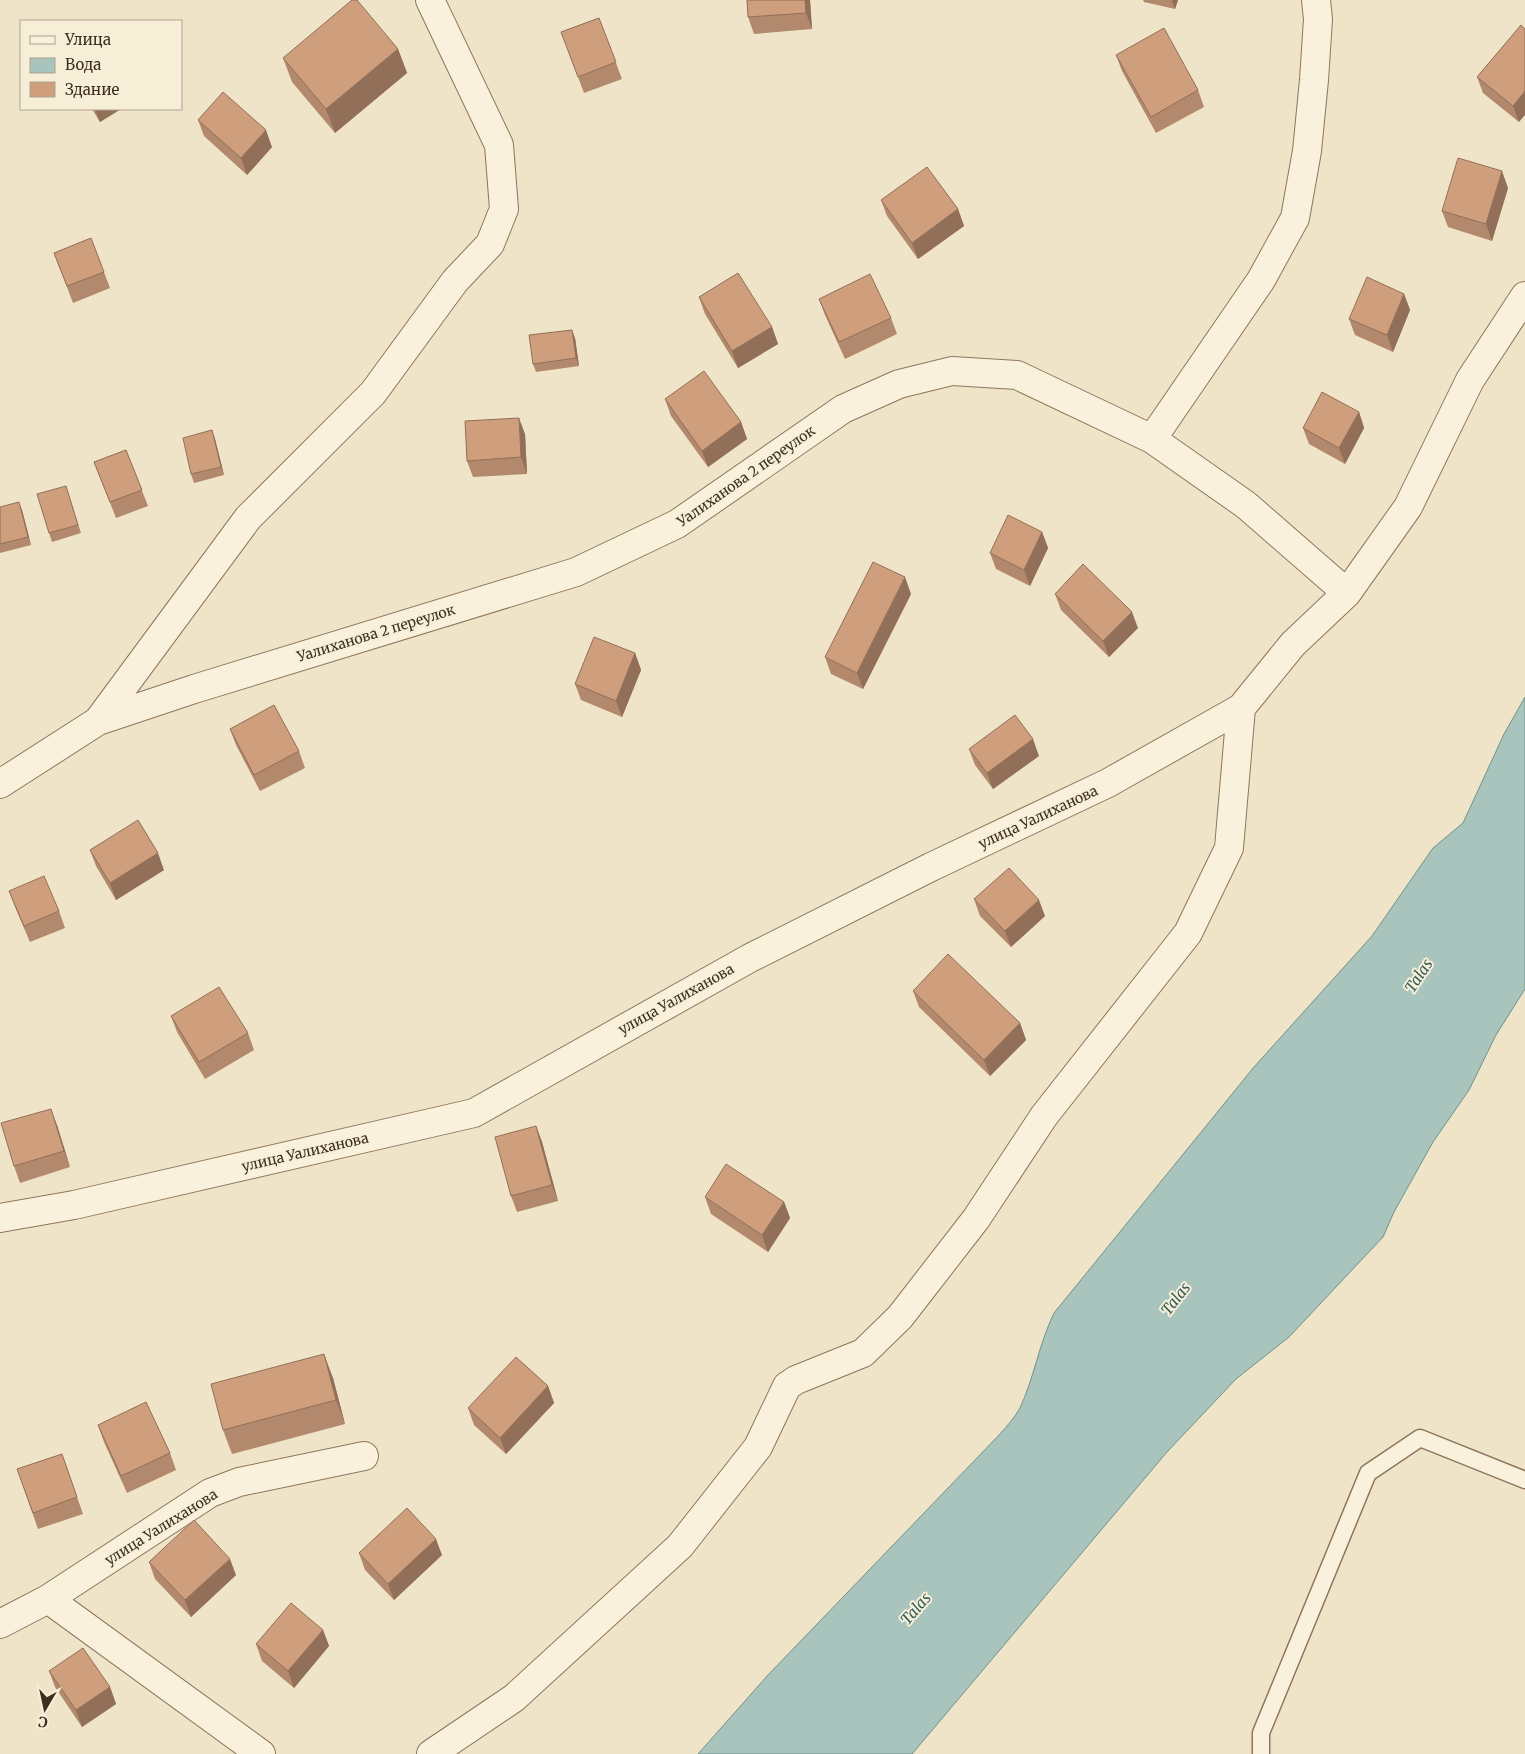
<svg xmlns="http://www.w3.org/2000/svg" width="1525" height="1754" font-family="Merriweather,serif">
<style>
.water{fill:#a9c4bc;stroke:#6f938a}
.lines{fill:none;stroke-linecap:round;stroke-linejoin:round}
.lane-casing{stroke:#8d765c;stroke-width:19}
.street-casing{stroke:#8d765c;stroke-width:30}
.lane{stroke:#faf1dc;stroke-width:16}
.street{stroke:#faf1dc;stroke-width:28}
.wall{fill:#b2896c}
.shaded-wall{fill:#916f58}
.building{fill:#cf9f7d;stroke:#916f58}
.labels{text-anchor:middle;stroke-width:4;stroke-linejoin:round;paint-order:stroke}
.street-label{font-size:14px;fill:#3d2e20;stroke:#f7eed8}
.water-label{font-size:15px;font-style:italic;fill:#2f5d5a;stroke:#f7eed8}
</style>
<rect width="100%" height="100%" fill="#f0e4c8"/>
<path class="water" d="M1525,697V989L1496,1035L1469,1090L1433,1142L1394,1212L1383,1237L1289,1337L1236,1379L1167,1452L912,1754H698L768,1675L1001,1433C1007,1426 1015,1417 1020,1408C1034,1378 1039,1344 1054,1313L1254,1067L1372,936L1433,848L1463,823L1504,734Z"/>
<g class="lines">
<defs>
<path id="lane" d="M1261,1754V1733L1368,1473L1420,1438L1525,1480"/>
<path id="street" d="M1152,439L1261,280L1295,218L1307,151L1314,80L1318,19L1316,0
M98,721L248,518L373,393L455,281L490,244L504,209L499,145L430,0
M0,784L98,721L194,689L576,572L677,524L843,409L899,384L952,371L1017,375L1152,439L1246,505L1347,593
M0,1218L74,1205L474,1113L750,958L931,867L1108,783L1241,708L1293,644L1347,593L1408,507L1470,380L1525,296
M48,1599L261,1754
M0,1624L48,1599L210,1493L239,1482L364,1456
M431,1754L514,1698L680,1546L758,1447L787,1386L796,1380L863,1353L900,1317L976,1219L1044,1116L1188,933L1229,848L1241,708"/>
</defs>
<use href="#lane" class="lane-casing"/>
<use href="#street" class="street-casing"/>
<use href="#lane" class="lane"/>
<use href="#street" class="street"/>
</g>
<path class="wall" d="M747,0H810L812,29L754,34L748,17Z
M1143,0H1178L1175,9L1144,2Z
M599,18L622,79L584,93L561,32Z
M1521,25L1519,122L1483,93L1477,77Z
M398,49L407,73L335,133L292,82L283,58Z
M1116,55L1198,90L1204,107L1156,133L1122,71Z
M92,109H121L100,122Z
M198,120L272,147L247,175L204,136Z
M1508,188L1492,241L1448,227L1442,211Z
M881,200L958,209L964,226L918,259L887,216Z
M91,238L110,288L73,303L54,253Z
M1404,294L1410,310L1393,352L1355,335L1349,319Z
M699,297L772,327L778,344L738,368L705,314Z
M819,299L891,318L897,334L845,359L825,315Z
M575,338L579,366L536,372L533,364Z
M665,399L741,422L747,439L708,467L671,416Z
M1359,412L1364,428L1345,464L1309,444L1303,428Z
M212,430L215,439L224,475L194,483L191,474Z
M525,434L527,474L473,477L467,461Z
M126,450L148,506L116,518L94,462Z
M66,486L81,533L52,542L49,533Z
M0,507L22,510L31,545L0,553Z
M1042,532L1048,548L1030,586L996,569L990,553Z
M911,594L863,689L831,674L825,657Z
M1055,594L1138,628L1109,657L1061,610Z
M635,653L641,670L622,717L581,700L575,684Z
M230,729L299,751L305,768L260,791L236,745Z
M969,749L1039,756L993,789L975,765Z
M90,850L164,870L116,900L96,866Z
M9,891L59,911L65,928L30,942L15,907Z
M974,899L1045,916L1011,947L980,916Z
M913,991L1020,1023L1026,1040L990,1076L919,1007Z
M171,1016L248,1033L254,1050L205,1079L177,1032Z
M57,1125L70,1167L20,1183L14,1166Z
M536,1126L542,1142L558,1201L517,1212L511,1196Z
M705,1197L784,1202L790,1218L768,1252L711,1214Z
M333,1378L345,1424L232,1454L223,1430Z
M548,1386L554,1403L506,1454L474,1425L468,1408Z
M98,1425L170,1453L176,1470L127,1493L104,1442Z
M62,1454L83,1514L38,1529L17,1469Z
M359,1553L442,1555L394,1600L365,1570Z
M149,1562L236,1575L191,1617L155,1579Z
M323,1630L329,1646L294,1688L262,1661L256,1644Z
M49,1671L110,1687L116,1704L82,1727L55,1687Z"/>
<path class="shaded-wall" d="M805,0H810L812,29L806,13Z
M1172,0H1178L1175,9L1172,1Z
M398,49L407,73L335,133L326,109Z
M1525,91V115L1519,122L1513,106Z
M95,109H121L100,122Z
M266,130L272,147L247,175L241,158Z
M1502,171L1508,188L1492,241L1486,224Z
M958,209L964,226L918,259L912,243Z
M1404,294L1410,310L1393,352L1387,335Z
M772,327L778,344L738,368L732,351Z
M572,330L575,338L579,366L576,358Z
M1359,412L1364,428L1345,464L1339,448Z
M519,418L525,434L527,474L521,457Z
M741,422L747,439L708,467L702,451Z
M212,430L215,439L224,475L221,467Z
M19,502L22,510L31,545L28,537Z
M1042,532L1048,548L1030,586L1024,570Z
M905,577L911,594L863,689L857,673Z
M1132,612L1138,628L1109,657L1103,641Z
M635,653L641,670L622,717L616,701Z
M1033,739L1039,756L993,789L987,773Z
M158,853L164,870L116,900L110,883Z
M1039,900L1045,916L1011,947L1005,931Z
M1020,1023L1026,1040L990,1076L984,1060Z
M51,1109L57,1125L70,1167L64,1151Z
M536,1126L542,1142L558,1201L552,1185Z
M784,1202L790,1218L768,1252L762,1235Z
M324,1354L333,1378L345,1424L336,1400Z
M548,1386L554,1403L506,1454L500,1438Z
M436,1539L442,1555L394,1600L388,1584Z
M230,1559L236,1575L191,1617L185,1600Z
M323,1630L329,1646L294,1688L288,1671Z
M110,1687L116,1704L82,1727L76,1710Z"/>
<path class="building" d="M352,0H357L398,49L326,109L283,58Z
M747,0H805L806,13L748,17Z
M599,18L616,62L578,77L561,32Z
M1521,25L1525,29V91L1513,106L1477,77Z
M1164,28L1198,90L1151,117L1116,55Z
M223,92L266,130L241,158L198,120Z
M1458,158L1502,171L1486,224L1442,211Z
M927,167L958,209L912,243L881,200Z
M91,238L104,272L67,286L54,253Z
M738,273L772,327L732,351L699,297Z
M870,274L891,318L839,342L819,299Z
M1367,277L1404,294L1387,335L1349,319Z
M572,330L576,358L533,364L529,335Z
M704,371L741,422L702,451L665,399Z
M1322,392L1359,412L1339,448L1303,428Z
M519,418L521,457L467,461L465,421Z
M212,430L221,467L191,474L183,438Z
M126,450L142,490L110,502L94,462Z
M66,486L78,525L49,533L37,494Z
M19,502L28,537L0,544V507Z
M1008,515L1042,532L1024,570L990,553Z
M873,562L905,577L857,673L825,657Z
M1083,564L1132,612L1103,641L1055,594Z
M594,637L635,653L616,701L575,684Z
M274,705L299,751L254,775L230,729Z
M1015,715L1033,739L987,773L969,749Z
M138,820L158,853L110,883L90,850Z
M1009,868L1039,900L1005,931L974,899Z
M44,876L59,911L24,926L9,891Z
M948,954L1020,1023L984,1060L913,991Z
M219,987L248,1033L199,1062L171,1016Z
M51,1109L64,1151L14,1166L1,1123Z
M536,1126L552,1185L511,1196L495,1137Z
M726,1164L784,1202L762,1235L705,1197Z
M324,1354L336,1400L223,1430L211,1384Z
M516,1357L548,1386L500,1438L468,1408Z
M146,1402L170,1453L121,1476L98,1425Z
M62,1454L77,1497L33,1513L17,1469Z
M407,1508L436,1539L388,1584L359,1553Z
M194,1520L230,1559L185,1600L149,1562Z
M291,1603L323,1630L288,1671L256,1644Z
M83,1648L110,1687L76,1710L49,1671Z"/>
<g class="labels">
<g class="street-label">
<text transform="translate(746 476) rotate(-35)" y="5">Уалиханова 2 переулок</text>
<text transform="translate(376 633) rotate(-17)" y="5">Уалиханова 2 переулок</text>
<text transform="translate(1038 817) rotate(-25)" y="5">улица Уалиханова</text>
<text transform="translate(676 999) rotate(-29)" y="5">улица Уалиханова</text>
<text transform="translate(305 1152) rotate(-13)" y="5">улица Уалиханова</text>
<text transform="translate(161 1527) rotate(-32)" y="5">улица Уалиханова</text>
</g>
<g class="water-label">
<text transform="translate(1419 976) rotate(-56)" y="5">Talas</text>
<text transform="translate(1176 1299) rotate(-52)" y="5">Talas</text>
<text transform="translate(916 1609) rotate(-49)" y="5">Talas</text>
</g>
</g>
<rect x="20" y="20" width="162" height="90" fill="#f7eed8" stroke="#ada18e"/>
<rect x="30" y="36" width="25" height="8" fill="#faf1dc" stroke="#ada18e"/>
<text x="65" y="45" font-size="15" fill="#3d2e20">Улица</text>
<rect x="30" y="58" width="25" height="15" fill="#a9c4bc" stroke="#ada18e"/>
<text x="65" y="70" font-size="15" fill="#3d2e20">Вода</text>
<rect x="30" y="82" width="25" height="15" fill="#cf9f7d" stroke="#ada18e"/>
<text x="65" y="95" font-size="15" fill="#3d2e20">Здание</text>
<g transform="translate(45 1709) rotate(189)" stroke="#f7eed8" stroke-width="4" paint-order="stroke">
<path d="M0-4L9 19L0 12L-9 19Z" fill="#3d2e20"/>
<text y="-8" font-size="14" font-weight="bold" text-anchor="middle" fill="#3d2e20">С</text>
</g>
</svg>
